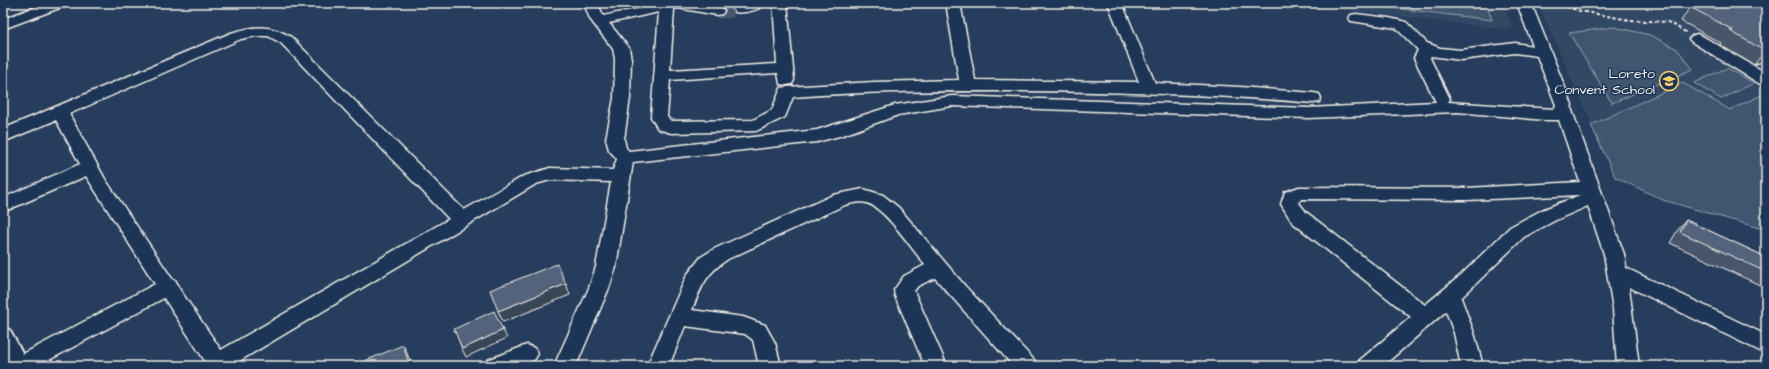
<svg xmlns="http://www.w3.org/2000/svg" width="1769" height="369" font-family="'Architects Daughter',sans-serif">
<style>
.built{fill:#334966}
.green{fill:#40546f;stroke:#9aa2ac}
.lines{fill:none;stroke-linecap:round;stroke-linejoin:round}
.minor-tunnel{stroke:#455872;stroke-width:16;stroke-dasharray:16 8;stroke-linecap:butt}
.minor-casing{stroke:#f4f1e8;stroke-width:3}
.path{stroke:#f4f1e8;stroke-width:2;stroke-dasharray:3.5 2.5;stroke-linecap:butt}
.minor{fill:#1d3557;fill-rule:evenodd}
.wall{fill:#47566a;stroke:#f4f1e8}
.shaded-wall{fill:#394656;stroke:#f4f1e8}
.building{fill:#52647b;stroke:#f4f1e8}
.labels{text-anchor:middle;stroke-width:3;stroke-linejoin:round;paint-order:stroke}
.poi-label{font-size:14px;fill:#f4f1e8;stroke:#1d3557;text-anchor:end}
</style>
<rect width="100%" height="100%" fill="#263d5d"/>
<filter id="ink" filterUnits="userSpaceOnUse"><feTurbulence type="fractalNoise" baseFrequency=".025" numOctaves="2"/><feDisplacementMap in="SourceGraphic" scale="8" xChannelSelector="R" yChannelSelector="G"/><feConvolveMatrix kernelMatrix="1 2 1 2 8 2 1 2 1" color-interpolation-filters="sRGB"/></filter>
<g filter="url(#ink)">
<path class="built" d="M1288,3H1503L1513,30Z
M1538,3H1766V230L1663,200L1615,177Z"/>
<path class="green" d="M1353,3H1486L1492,20Z
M1614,27L1650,35L1677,49L1693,69L1612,103L1569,33Z
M1727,68L1754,83L1721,99L1694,83Z
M1683,83L1730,110L1766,93V230L1663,200L1615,177L1591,125Z"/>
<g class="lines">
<path class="minor-tunnel" d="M717,11L740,9"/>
<defs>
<path id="minor" d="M46,3H67L65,6L3,29V19Z
M584,3H598L603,16C645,7 679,0 722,8L724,11L722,14L717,15L678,8L674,9L670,70L777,64L773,3H787L794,80L792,84L786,85L780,84L778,73L670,80L667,117L671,121L753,120L772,110L781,88L787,87L874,82L959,80L946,3H960L975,80L1139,82L1108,3H1122L1155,83L1240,87L1313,93L1319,94L1321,98L1319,102L1313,103C1215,94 1118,92 1020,91C944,91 869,91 793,97L785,117L756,131L671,133L658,129L651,117L659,12L609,23L629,48L631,59L630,98L624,139L626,148L629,151L817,130L895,105L952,96L1308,108L1436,102L1414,58L1418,50L1396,28L1351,21L1349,18L1351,15L1356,14L1389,18L1406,22L1427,43L1440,48L1461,50L1515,43L1533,46L1517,3H1531L1572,105L1571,108L1624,254L1626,268L1766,335V354L1629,287L1639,366H1617L1613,309L1604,254L1588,206L1556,220L1524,237L1461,298L1474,333L1483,366H1461L1454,333L1446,311L1383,366H1357L1360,360L1411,317L1292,222L1281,204L1285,192L1299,187L1467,188L1580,182L1559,120H1545L1457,112L1308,118L952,106L898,115L843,135L817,142L633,162L616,267L609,288L576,366H554L589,288L596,267L611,182L550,180L536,184L231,366H202L205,361L164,298L38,366H7L3,357V327L10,330L23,354L155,284L86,176L3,212V198L80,164L56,120L3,142V129L231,33C253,26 270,24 291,37L464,210L524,176L550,168L613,170L617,159L609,150L606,139L614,98L615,59L613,49L590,19ZM256,36H268L281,43L449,219L221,350L178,287L176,281L173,280L105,179L69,114L241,39ZM1515,53L1537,56L1556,105L1554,109L1448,102L1450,99L1430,58L1431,56L1461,60ZM1580,195L1542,210L1510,227L1460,276L1425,305L1306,212L1299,203L1301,199L1467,200Z
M744,3H766C761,10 743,14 735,12L733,9L735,6Z
M1697,34L1702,36L1766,73V85L1760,84L1692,42L1689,39L1692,36Z
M863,189L883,195L899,208L965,286L1034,360L1037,366H1013L935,278L918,286L914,291L947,366H925L895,296L894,290L904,276L925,265C912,249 886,209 867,203C860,201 852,203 845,205L728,259C706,273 701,287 692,310L743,317L765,325L775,343L781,366H759L753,340L745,334L685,326L669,366H647L687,275L701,257L714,249L833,195Z
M527,345L534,348L538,354L534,360L520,366H485L488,360Z"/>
</defs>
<use href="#minor" class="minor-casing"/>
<path class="path" d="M1555,3L1580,11L1629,20L1668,22L1687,33"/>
<use href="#minor" class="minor"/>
</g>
<path class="wall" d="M1766,3V60L1754,65L1720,45L1721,43L1681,21L1690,7Z
M1686,220L1766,257V288L1670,243L1677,231Z"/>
<path class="shaded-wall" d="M1765,51H1766V60L1754,65Z
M566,284L570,295L503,322L498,311Z
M503,330L507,338L466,357L462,349Z
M403,345L407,353L412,366H404Z"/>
<path class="building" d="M1701,3H1766V51H1765L1730,31L1733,30L1690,7Z
M1686,220L1766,257V272L1680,232Z
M557,264L566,284L498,311L490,290Z
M494,311L503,330L462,349L454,329Z
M403,345L409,364L404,366H361L360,363Z"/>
</g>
<defs>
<symbol id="school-ring" viewBox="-11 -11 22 22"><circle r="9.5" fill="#1d3557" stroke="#ffd166" stroke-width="1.5"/><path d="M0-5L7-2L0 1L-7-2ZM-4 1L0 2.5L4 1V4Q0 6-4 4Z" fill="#ffd166"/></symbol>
</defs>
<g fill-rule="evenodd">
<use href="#school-ring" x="1658" y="70" width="22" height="22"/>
</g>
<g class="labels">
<g class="poi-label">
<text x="1655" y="78">Loreto<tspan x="1655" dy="16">Convent School</tspan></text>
</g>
</g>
<rect width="1769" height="369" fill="none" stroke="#1d3557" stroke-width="16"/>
<rect x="8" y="8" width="1753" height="353" fill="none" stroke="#f4f1e8" stroke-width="1.5" filter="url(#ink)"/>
</svg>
